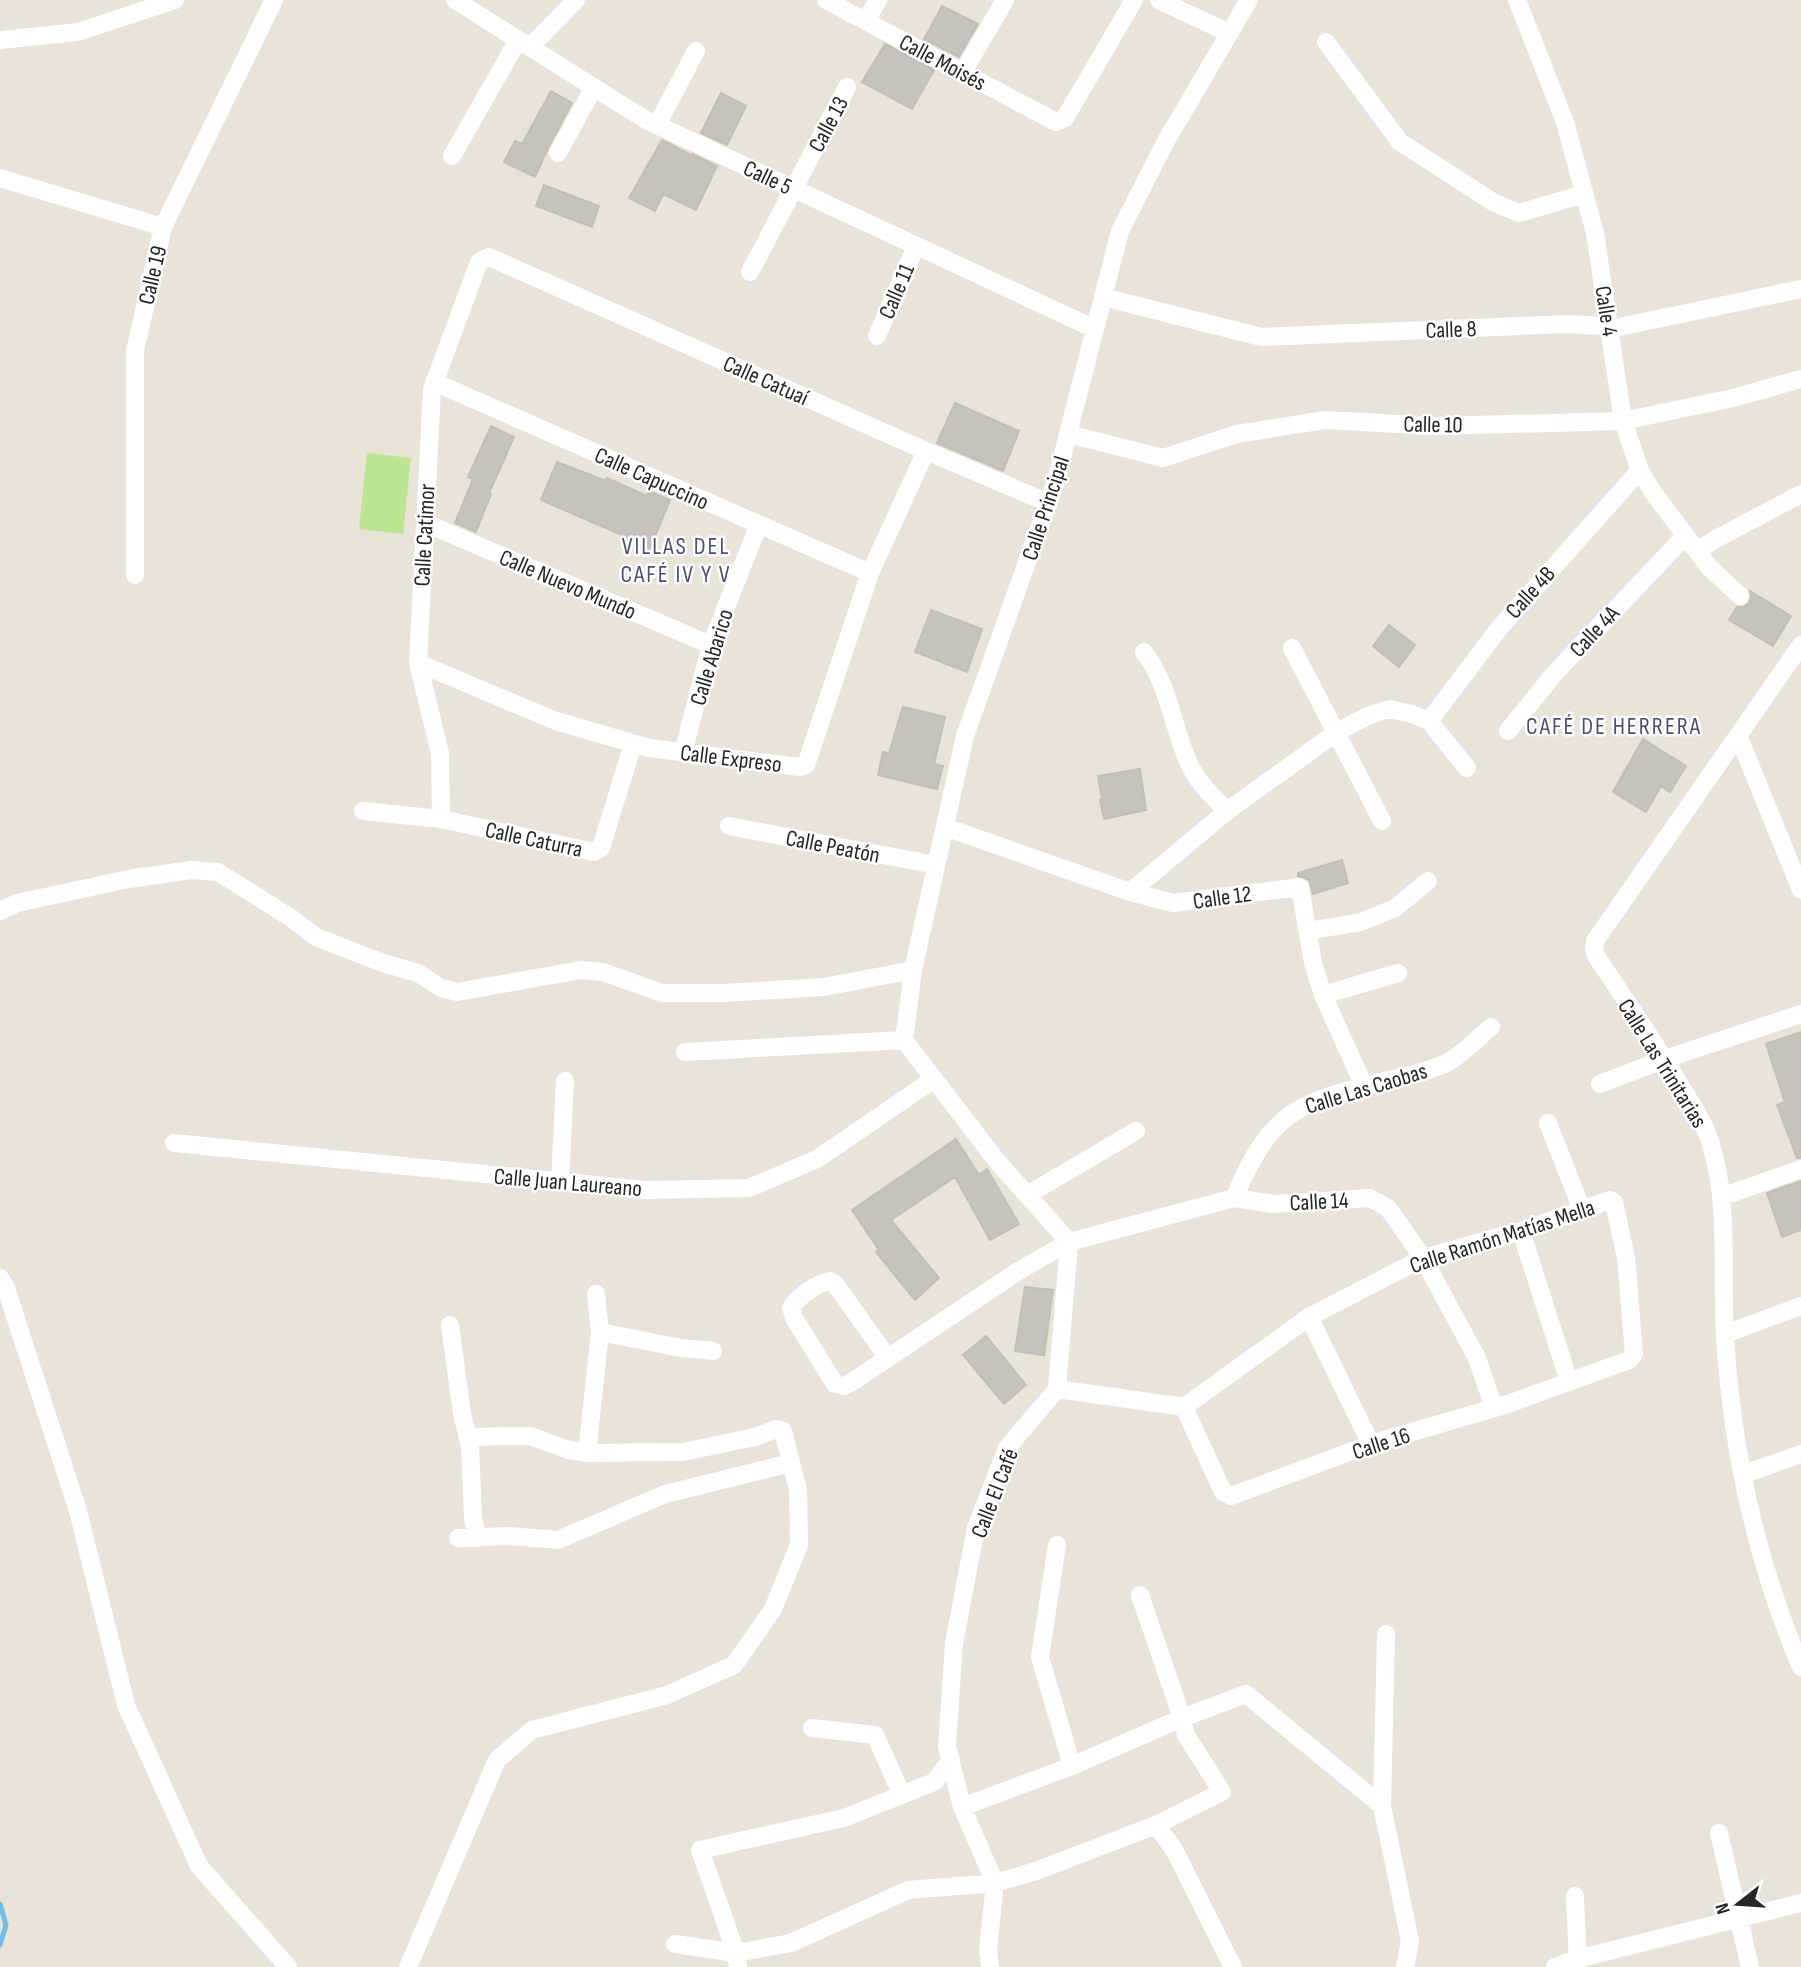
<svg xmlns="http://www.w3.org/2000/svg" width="1801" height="1967" font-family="'Sofia Sans Condensed',sans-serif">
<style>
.pitch{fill:#bbe493}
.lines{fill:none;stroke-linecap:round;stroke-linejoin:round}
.stream{stroke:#70bde6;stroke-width:5}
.building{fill:#c7c2bb;stroke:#c3bfb2;stroke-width:2}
.minor{stroke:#fff;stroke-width:18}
.labels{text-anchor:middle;stroke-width:5;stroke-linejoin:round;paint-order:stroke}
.street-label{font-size:23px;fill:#262626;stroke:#fff}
.neighbourhood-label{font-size:24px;letter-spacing:2px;fill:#4a4e74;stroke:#fff}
</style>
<rect width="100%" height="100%" fill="#e9e3d8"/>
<path class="pitch" d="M367,453L411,458L403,534L359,529Z"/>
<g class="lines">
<path class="stream" d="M0,1904L6,1925L0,1945"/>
</g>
<path class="building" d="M942,6L978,24L959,57L924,39Z
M885,44L934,70L912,109L862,82Z
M551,91L572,103L548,148L535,177L504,162L515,141L522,144Z
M721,93L746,106L727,145L701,133Z
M662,140L691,155L692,154L717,166L696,210L663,194L655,211L629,198Z
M544,185L599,206L592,227L536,206Z
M955,403L1019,431L1003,471L937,443Z
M491,426L514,437L489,493L491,494L476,532L455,523L473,479L468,477Z
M557,462L606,481L607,478L647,496L649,491L670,500L648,553L627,544L629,538L541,500Z
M1750,591L1791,616L1773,646L1729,620L1737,607H1744L1749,603L1751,598Z
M931,610L982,629L967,672L915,652Z
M1389,625L1415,645L1399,667L1373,646Z
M903,707L945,717L934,764L943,766L937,789L878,775L883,752L889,753Z
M1643,739L1686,766L1670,792L1661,786L1646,812L1613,792Z
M1140,769L1146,810L1104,819L1100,800H1102L1098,776Z
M1342,860L1348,883L1313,894L1309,880L1298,876V873Z
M1801,1032V1158H1797L1777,1105L1785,1102L1766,1044Z
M956,1139L979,1175L987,1169L1019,1224L990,1240L955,1177L891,1220L939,1278L915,1300L876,1252L879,1250L852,1210Z
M1801,1181V1230L1782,1237L1767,1193Z
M1025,1287L1053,1290L1044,1355L1015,1351Z
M986,1336L1026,1385L1004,1404L963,1355Z"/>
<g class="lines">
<path class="minor" d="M455,0L646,120L1095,329
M826,0L1056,122L1065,118L1134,0
M1159,0L1229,33
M1517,0L1565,122L1595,233L1623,421L1640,470L1652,491L1709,567L1740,596
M866,21L878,0
M0,40L78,32L175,0
M1326,42L1400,142L1493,202L1519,213L1584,194
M530,47L576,0
M963,72L1005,0
M657,125L696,51
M558,153L594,87
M452,156L518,40
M0,178L163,227
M750,272L847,87
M1103,297L1261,337L1568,324L1619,327L1801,289
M877,336L916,246
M434,382L870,573
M1068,434L1163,458L1237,434L1325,420L1436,426L1623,421L1733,398L1801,379
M425,523L711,645
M1698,552L1712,541L1801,494
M135,575V351L163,227L274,0
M1801,645L1595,941L1594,949L1596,956C1626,1000 1656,1044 1683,1090C1693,1106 1704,1123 1710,1141C1730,1204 1721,1273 1725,1337C1732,1450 1757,1563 1801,1667
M1292,648L1382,821
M1144,652C1168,683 1172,723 1187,759C1195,780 1211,795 1227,811
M418,663L556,721L649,748L800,767L806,765L870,573L926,451
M1429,721L1501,626L1640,470
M1508,731L1554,674L1685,536
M1738,735L1801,890
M683,753L711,645L759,524
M363,811L441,819L594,852L601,848L633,744
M441,819L440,753L418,663L432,389L479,262L489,257L926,451L1049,503
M729,826L936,865
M945,827L1130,892L1173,903L1300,887L1313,963L1323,995L1364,1086
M1130,892L1227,811L1337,732L1370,715L1389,709L1412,714L1429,721L1467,768
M0,911L17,903L129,879L191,870L218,872L291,918L316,937L383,963L418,973L441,988L457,992L581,970L603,972L662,993H724L824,987L913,970
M1308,931L1361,922L1395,908L1428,881
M1323,995L1398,973
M904,1040L913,970L965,736L1056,481L1120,231L1166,141L1249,0
M904,1040L996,1160L1069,1242L1057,1389L1007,1448L976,1528L954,1643L947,1746L962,1807L995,1883L988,1950L990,1967
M685,1052L904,1040
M1600,1084L1665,1059L1801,1014
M1548,1123L1582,1210
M174,1143L646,1190L749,1188L817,1159L934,1079
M560,1182L565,1081
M1027,1195L1136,1131
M1721,1197L1801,1169
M1234,1198C1272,1109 1298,1102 1389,1080C1406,1076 1435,1070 1450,1061C1465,1052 1478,1038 1491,1027
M1521,1231L1565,1369
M0,1278L6,1288L78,1511L126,1705L199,1866L288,1967
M1309,1317L1371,1444
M450,1325L462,1414L470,1446L473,1518L478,1538
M600,1332L681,1348L713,1351
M1725,1334L1801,1306
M888,1358L835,1284L830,1281C815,1284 799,1296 791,1308L794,1318L835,1384L844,1386L852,1382L1020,1270L1069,1242L1234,1198L1273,1204L1370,1198L1388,1208L1423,1258L1477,1358L1494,1408
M1057,1389L1184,1407L1309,1317L1423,1258L1521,1231L1610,1200L1614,1202L1626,1258L1634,1354L1629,1360L1508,1404L1371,1444L1231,1496L1223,1492L1184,1407
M587,1453L600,1332L596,1294
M1744,1474L1801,1454
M458,1538L508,1536L558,1540L665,1494L791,1463
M1057,1545L1040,1657L1072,1766
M812,1728L875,1735L902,1795
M1382,1806L1386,1634
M962,1807L1072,1766L1182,1718L1246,1694L1382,1806L1410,1941L1405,1967
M1156,1825L1175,1851L1233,1967
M1719,1833L1750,1967
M1575,1896L1578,1967
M675,1944L736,1953L791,1943L908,1890L995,1883L1036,1871L1156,1825L1222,1792L1186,1735L1182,1718L1140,1595
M408,1967L497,1760L532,1730L667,1695L734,1665L773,1609L799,1545L798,1490L783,1431L776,1429L755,1437L683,1452L587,1453L569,1450L530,1436L468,1437
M738,1967L736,1953L700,1850L844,1818L934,1782L951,1760
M1555,1967L1577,1959L1801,1903"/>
</g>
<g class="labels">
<g class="street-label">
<text transform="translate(943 62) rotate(28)" y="8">Calle Moisés</text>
<text transform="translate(828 124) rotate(-62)" y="8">Calle 13</text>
<text transform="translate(768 177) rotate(25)" y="8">Calle 5</text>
<text transform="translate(152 275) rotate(-77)" y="8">Calle 19</text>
<text transform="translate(896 291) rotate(-67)" y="8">Calle 11</text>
<text transform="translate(1607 311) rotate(81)" y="8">Calle 4</text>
<text transform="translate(1451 329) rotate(-2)" y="8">Calle 8</text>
<text transform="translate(766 380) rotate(24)" y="8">Calle Catuaí</text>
<text transform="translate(1433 424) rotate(1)" y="8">Calle 10</text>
<text transform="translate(652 478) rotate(24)" y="8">Calle Capuccino</text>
<text transform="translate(1045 508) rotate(-72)" y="8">Calle Principal</text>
<text transform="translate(424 535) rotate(-87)" y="8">Calle Catimor</text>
<text transform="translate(568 584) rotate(23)" y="8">Calle Nuevo Mundo</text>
<text transform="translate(1530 592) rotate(-48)" y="8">Calle 4B</text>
<text transform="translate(1594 631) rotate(-47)" y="8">Calle 4A</text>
<text transform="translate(711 657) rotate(-73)" y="8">Calle Abarico</text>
<text transform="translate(731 758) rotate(7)" y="8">Calle Expreso</text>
<text transform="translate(534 839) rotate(12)" y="8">Calle Caturra</text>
<text transform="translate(833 846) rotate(11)" y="8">Calle Peatón</text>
<text transform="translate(1222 897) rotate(-8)" y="8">Calle 12</text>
<text transform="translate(1663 1063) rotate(58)" y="8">Calle Las Trinitarias</text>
<text transform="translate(1366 1088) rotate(-17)" y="8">Calle Las Caobas</text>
<text transform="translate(568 1182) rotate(5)" y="8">Calle Juan Laureano</text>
<text transform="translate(1319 1201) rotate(-3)" y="8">Calle 14</text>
<text transform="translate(1502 1236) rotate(-18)" y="8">Calle Ramón Matías Mella</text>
<text transform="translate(1381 1443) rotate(-18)" y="8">Calle 16</text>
<text transform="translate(994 1493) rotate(-69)" y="8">Calle El Café</text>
</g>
<g class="neighbourhood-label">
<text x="676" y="554">VILLAS DEL<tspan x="676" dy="28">CAFÉ IV Y V</tspan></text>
<text x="1614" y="734">CAFÉ DE HERRERA</text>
</g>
</g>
<g transform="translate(1738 1904) rotate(253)" stroke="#ffffff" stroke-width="5" paint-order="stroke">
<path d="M0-5L12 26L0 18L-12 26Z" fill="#262626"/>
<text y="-10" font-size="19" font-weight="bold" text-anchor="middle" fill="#262626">N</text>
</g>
</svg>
